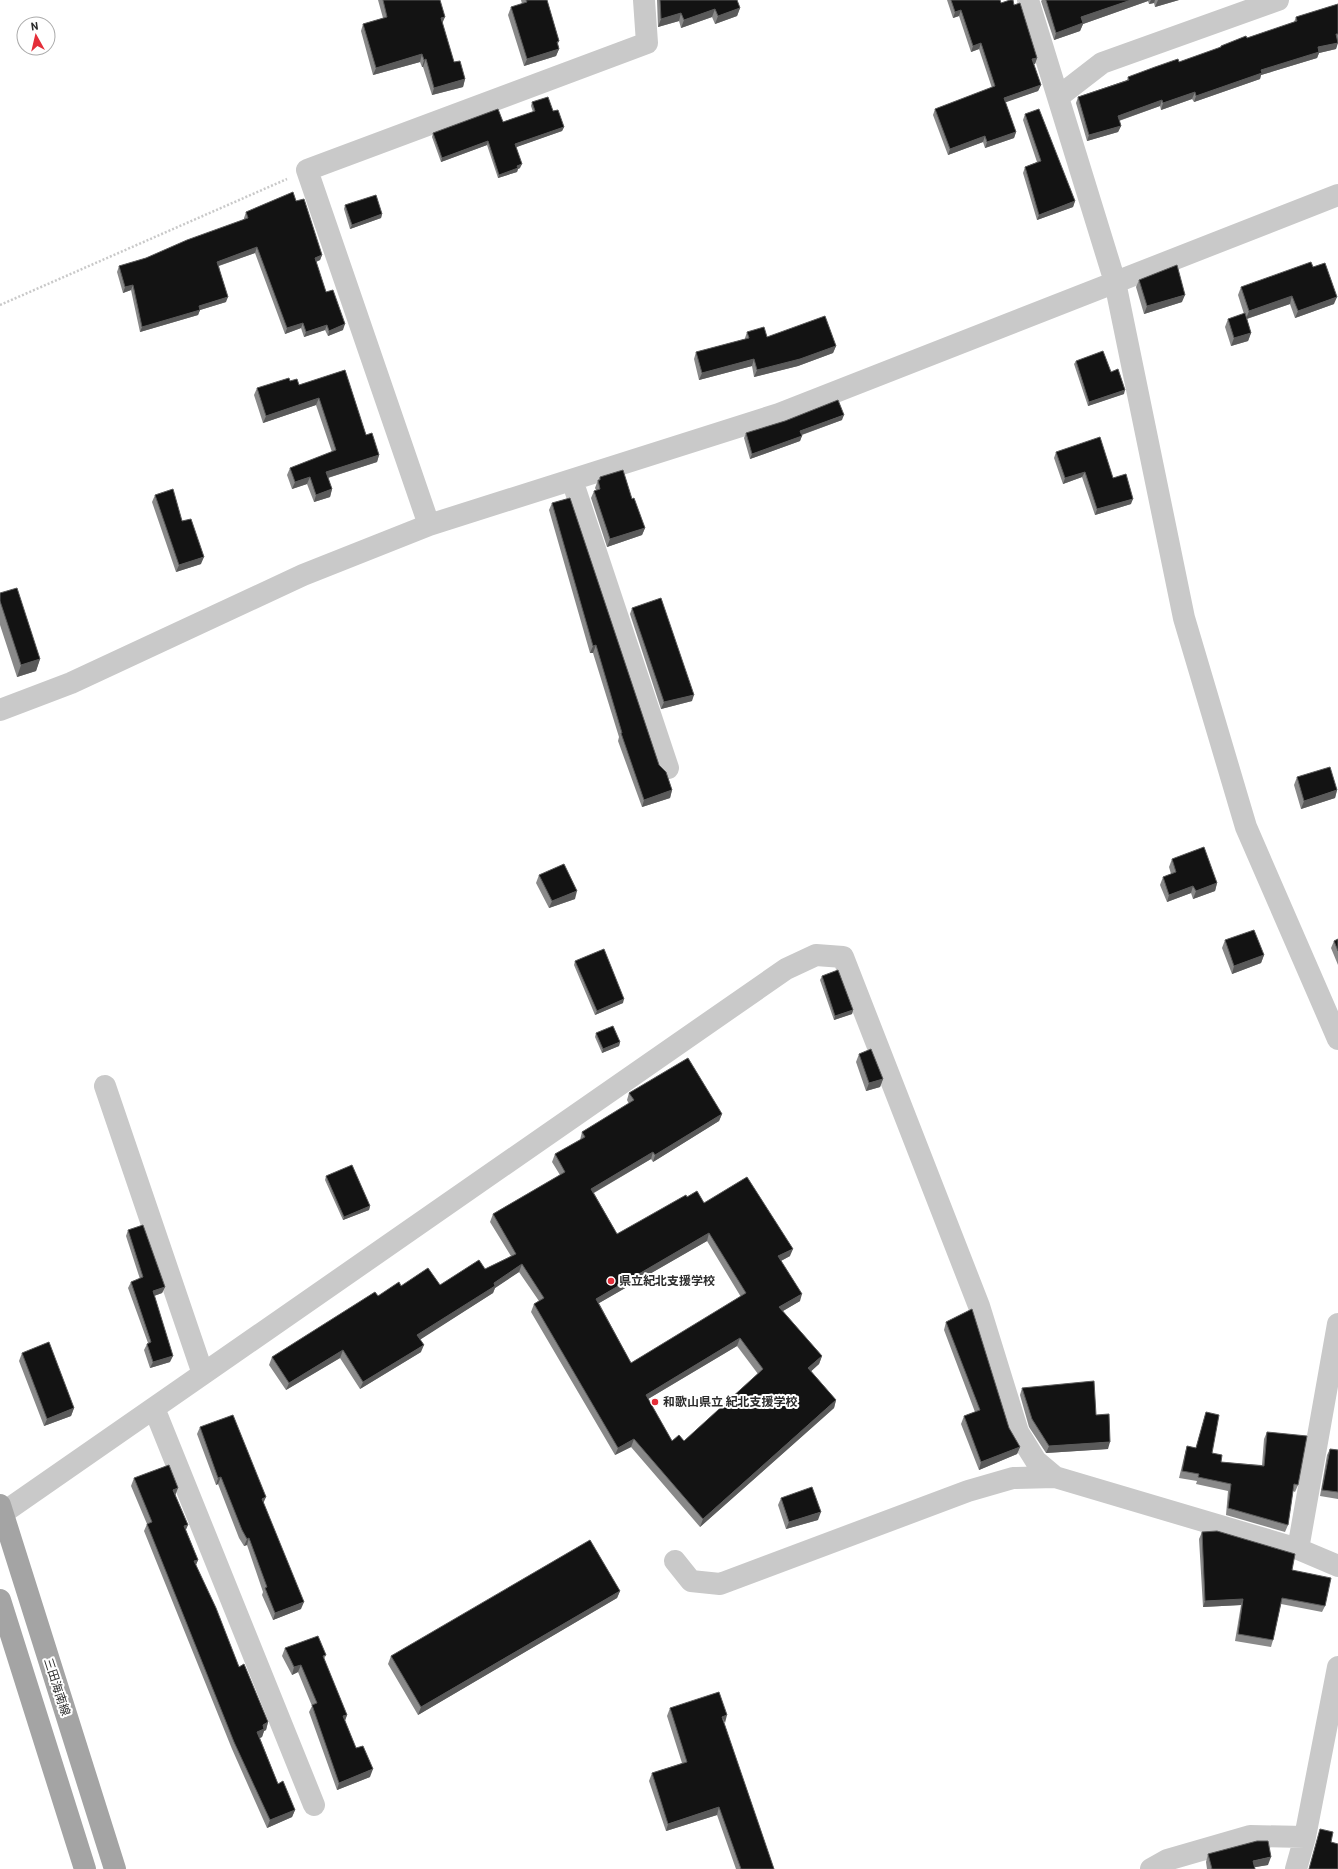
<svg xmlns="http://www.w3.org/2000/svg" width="1338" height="1869" font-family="Barlow,'Noto Sans JP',sans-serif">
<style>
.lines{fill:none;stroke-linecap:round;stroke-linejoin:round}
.path{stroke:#c9c9c9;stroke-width:2.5;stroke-dasharray:2 2;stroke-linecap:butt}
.minor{stroke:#c9c9c9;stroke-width:22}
.major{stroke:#a4a4a4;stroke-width:22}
.wall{fill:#898989;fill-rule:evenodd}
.shaded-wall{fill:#5a5a5a}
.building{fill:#131313;stroke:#5a5a5a;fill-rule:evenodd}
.poi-dot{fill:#e42e39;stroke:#fff;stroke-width:1.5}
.labels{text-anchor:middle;stroke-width:4;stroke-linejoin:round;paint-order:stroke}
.poi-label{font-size:12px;font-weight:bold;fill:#2c2c2c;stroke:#fff;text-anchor:start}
.street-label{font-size:12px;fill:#2c2c2c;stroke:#fff}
</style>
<rect width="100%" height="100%" fill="#fff"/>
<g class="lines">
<path class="path" d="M0,305L287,179"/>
<path class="minor" d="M1028,0L1115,282L1184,618L1246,827L1338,1039
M1058,97L1102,63L1278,0
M572,480L668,768
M429,525L307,170L647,43L644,0
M0,710L71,683L303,575L429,525L779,414L1338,195
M105,1086L203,1374
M154,1408L314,1805
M0,1515L786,969L816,955L843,957L979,1306L1018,1432L1036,1461L1055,1477
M1298,1549L1338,1324
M675,1561L691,1581L720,1584L968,1491L1013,1478L1055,1477L1298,1549L1338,1566
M1151,1869L1167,1860L1250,1836L1305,1837
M1296,1869L1305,1837L1338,1667"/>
<path class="major" d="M0,1505L115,1869
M0,1600L85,1869"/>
</g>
<path class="wall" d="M378,0H440L442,24L454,62L465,79L463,87L432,95L423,67H422L420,62L373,75L361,31L363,24L383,18Z
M521,0H547L559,41L558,44L559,49L556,56L524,66L508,15L511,7L522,4Z
M657,0H737L740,8L737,16L715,24L712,17L681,28L679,21L658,27Z
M947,0H1000L1001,3L1014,5L1037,58L1035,64H1033L1041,85L1038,91L1005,102L1016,132L1014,138L985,148L983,142L948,155L933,115L935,109L992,88L979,49L971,52L959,16L953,18Z
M1042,0H1179L1155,7L1154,3L1149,4L1148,1L1083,24L1080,31L1054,40L1041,1Z
M1338,4V39L1336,49L1319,53L1317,58L1261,75L1260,79L1194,102L1192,99L1161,110L1160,106L1119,121L1121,126L1118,132L1087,141L1076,103L1078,97L1127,80L1128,77L1179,62L1220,48L1221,46L1247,38L1294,22L1296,17Z
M532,102L553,111L564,127L562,131L516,147L520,168L518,169L517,172L498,178L487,145L441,162L432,137L433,133L503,122L533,112L531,106Z
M1025,114L1075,201L1073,207L1037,220L1023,173L1025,167L1037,162L1023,120Z
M296,201L322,255L320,260L316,262L326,292L343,330L328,336L325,330L304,337L301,328L285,334L255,253L219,266L226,302L200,310L198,315L140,332L131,290L123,293L117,272L119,266L146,258L244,220V218L246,212Z
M345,205L382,214L381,218L350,229L344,209Z
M1313,267L1334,304L1295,318L1290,304L1247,319L1251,333L1248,341L1231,346L1225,327L1228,319L1244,314L1238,295L1241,287Z
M1139,280L1182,302L1144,314L1136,287Z
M747,332L767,337L836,346L833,353L798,366L754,377L752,366L699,380L694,359L696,352L745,339V338Z
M1076,361L1111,372L1124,394L1088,406L1074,364Z
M345,370L366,435L379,455L377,462L328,478L332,489L330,497L314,502L307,484L292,489L287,475L290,468L332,452L316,405L263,423L254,395L257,388L290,381L299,385Z
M842,420L802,435L800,441L750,459L744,438L746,433L785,421Z
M1056,452L1113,478L1131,504L1095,515L1082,477L1063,484L1054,458Z
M600,477L632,499L645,528L642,535L607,547L591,498L594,491L596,490L595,488L598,480H599Z
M155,495L182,521L201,564L176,572L152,502Z
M552,503L659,765L672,790L670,798L642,807L618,741L619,737L593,653H590L549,510Z
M0,593L40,659L36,671L17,677L0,625Z
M632,608L692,701L661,709L630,614Z
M1297,777L1337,790L1335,798L1301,809L1294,785Z
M1172,859L1217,883L1215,891L1193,899L1191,893L1167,902L1160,885L1163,877L1171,874L1169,867Z
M539,875L575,899L549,908L536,883Z
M1338,939V965L1331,948L1334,941Z
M1225,940L1264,955L1261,963L1232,974L1222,948Z
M575,961L623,1003L595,1015L574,965Z
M822,976L853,1010L852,1014L834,1020L820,980Z
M596,1033L620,1042L619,1046L602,1053L595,1037Z
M859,1054L883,1079L880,1087L866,1091L856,1062Z
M629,1093L722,1114L719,1121L653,1162L651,1159L594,1193L617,1234L687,1197L704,1203L790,1256L781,1261L800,1301L783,1311L822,1356L819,1364L811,1371L836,1400L834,1408L700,1527L631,1447L615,1455L531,1312L534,1304L539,1301L519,1272L495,1288L493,1293L420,1339L421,1352L360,1389L340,1358L286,1390L269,1365L272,1357L378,1296L401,1286L440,1285L485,1269L511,1256L490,1222L493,1214L560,1175L552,1162L555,1154L580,1140L582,1132L629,1104L627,1100ZM707,1241L741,1297L631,1363L599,1303ZM737,1346L758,1374L684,1441H672L648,1399Z
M326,1176L370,1206L369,1210L343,1220L325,1180Z
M128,1230L165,1287L162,1293L154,1296L170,1362L150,1368L144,1350L147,1344L148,1343L128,1288L131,1282L140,1279L126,1236Z
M946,1322L1020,1447L1017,1454L979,1470L961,1424L964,1416L975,1412L944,1330Z
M22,1353L74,1408L71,1416L44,1426L19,1361Z
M1022,1388L1108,1449L1046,1453L1029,1427L1020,1395Z
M1206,1412L1212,1453L1221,1462L1262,1465L1264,1439L1267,1432L1298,1485L1295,1492L1293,1491L1288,1525L1285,1532L1226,1515L1228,1491L1196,1484L1197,1481L1179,1478L1185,1453L1187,1446L1196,1448Z
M200,1427L263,1504L301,1609L273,1620L262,1595L263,1592L247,1545L244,1546L239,1538L218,1484L216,1485L197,1434Z
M1330,1449L1338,1450V1499L1320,1496L1327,1455Z
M134,1478L175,1496L186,1530L198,1560L196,1565L239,1667L268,1722L266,1730L264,1731L262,1737L260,1738L278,1784L295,1810L292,1817L267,1828L232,1749L144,1531L147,1524L131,1486Z
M781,1498L818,1520L786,1529L778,1505Z
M1202,1532L1292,1570L1325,1606L1322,1612L1281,1604L1273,1640L1271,1647L1235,1641L1241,1605L1203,1607L1199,1539Z
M620,1591L617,1598L418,1715L388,1664L391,1656Z
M285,1648L326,1655L324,1659L347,1715L345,1721L356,1748L370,1777L337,1790L309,1712L312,1706L298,1672L292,1675L282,1656Z
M670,1708L724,1723L774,1869H736L717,1815L666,1831L649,1781L652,1773L682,1763L667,1716Z
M1208,1854L1268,1865L1255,1867V1869H1207L1206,1862Z"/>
<path class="shaded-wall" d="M1131,0H1149L1148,1L1083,24L1080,31L1054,40L1056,33L1081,17Z
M1151,0H1155L1154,3L1149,4Z
M1158,0H1179L1155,7Z
M740,8L737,16L715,24L718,16Z
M715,9L712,17L681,28L684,20Z
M961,10L959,16L953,18L955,12Z
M681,13L679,21L658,27L661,19Z
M445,17L442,24L441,18Z
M981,43L979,49L971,52L973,46Z
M1338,43L1336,49L1319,53L1317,58L1261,75L1260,79L1194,102L1196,96L1318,47Z
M559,49L556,56L524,66L527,59Z
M422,54L420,62L373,75L376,68Z
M1037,58L1035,64L1030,65L1032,59Z
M426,59L423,67H422L424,60Z
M465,79L463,87L432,95L434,88Z
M1041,85L1038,91L1001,104L1004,98Z
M1195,92L1192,99L1161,110L1163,103Z
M1162,100L1160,106L1115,122L1118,116Z
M1121,126L1118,132L1087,141L1089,135Z
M564,127L562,131L514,148L515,144Z
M1016,132L1014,138L985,148L987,142Z
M985,136L983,142L948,155L950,149Z
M488,141L487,145L441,162L442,158Z
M522,164L520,168L518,169L517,172L498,178L499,175L517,166Z
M1075,201L1073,207L1037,220L1039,215Z
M382,214L381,218L350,229L352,225Z
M257,247L255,253L215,267L217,262Z
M322,255L320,260L313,263L315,258Z
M133,285L131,290L123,293L125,287Z
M1185,295L1182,302L1144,314L1147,306Z
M1292,296L1290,304L1246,319L1249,311Z
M228,297L226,302L200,310L198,315L140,332L142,327L199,306Z
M1337,297L1334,304L1295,318L1298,311Z
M303,323L301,328L285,334L287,328Z
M345,324L343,330L328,336L329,331Z
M327,325L325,330L304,337L306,332Z
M1251,333L1248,341L1231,346L1234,338Z
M836,346L833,353L798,366L754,377L757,370Z
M754,359L752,366L699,380L702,373Z
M1125,390L1124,394L1088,406L1089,402Z
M319,398L316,405L263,423L266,416Z
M844,415L842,420L798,436L800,431Z
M802,436L800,441L750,459L752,454Z
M379,455L377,462L324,479L326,472Z
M1085,472L1082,477L1063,484L1065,478Z
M310,477L307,484L292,489L295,482Z
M332,489L330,497L314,502L316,495Z
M1133,499L1131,504L1095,515L1097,509Z
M645,528L642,535L607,547L610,539Z
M204,557L201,564L176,572L179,565Z
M596,645L593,653H590L593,646Z
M40,659L36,671L17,677L21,665Z
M694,695L692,701L661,709L664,702Z
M672,790L670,798L642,807L644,800Z
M1337,790L1335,798L1301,809L1304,801Z
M1217,883L1215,891L1193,899L1196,891Z
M1193,886L1191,893L1167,902L1169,895Z
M577,891L575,899L549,908L552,901Z
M1264,955L1261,963L1232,974L1234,966Z
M624,999L623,1003L595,1015L597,1011Z
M853,1010L852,1014L834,1020L835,1016Z
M620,1042L619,1046L602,1053L603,1049Z
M883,1079L880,1087L866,1091L869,1083Z
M722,1114L719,1121L653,1162L655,1155Z
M653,1152L651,1159L588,1196L591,1189Z
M370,1206L369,1210L343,1220L344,1217Z
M709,1233L707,1241L594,1306L596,1299Z
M793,1249L790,1256L775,1264L778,1256Z
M522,1264L519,1272L495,1288L493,1293L415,1343L417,1335Z
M165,1287L162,1293L151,1297L153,1291Z
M802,1294L800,1301L776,1315L779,1307Z
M740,1338L737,1346L643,1402L646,1395Z
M424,1345L421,1352L360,1389L363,1382Z
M343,1350L340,1358L286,1390L289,1383Z
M173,1356L170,1362L150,1368L153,1362Z
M822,1356L819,1364L806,1376L808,1368Z
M836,1400L834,1408L700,1527L703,1519Z
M74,1408L71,1416L44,1426L47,1419Z
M634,1439L631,1447L615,1455L618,1448Z
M1110,1442L1108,1449L1046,1453L1049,1446Z
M1020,1447L1017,1454L979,1470L981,1462Z
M221,1477L218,1484L216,1485L218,1478Z
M178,1488L175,1496L173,1490Z
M266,1497L263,1504L262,1499Z
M821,1512L818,1520L786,1529L789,1522Z
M188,1525L185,1532L184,1526Z
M249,1538L247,1545L244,1546L247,1539Z
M198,1560L195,1567L194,1561Z
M620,1591L617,1598L418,1715L421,1707Z
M1243,1599L1241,1605L1203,1607L1205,1601Z
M304,1602L301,1609L273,1620L275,1613Z
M301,1665L298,1672L292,1675L294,1667Z
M347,1715L344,1723L343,1716Z
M727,1715L725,1723L722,1717Z
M268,1722L266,1730L264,1731L262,1737L255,1740L257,1732L263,1725Z
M373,1769L370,1777L337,1790L339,1783Z
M719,1807L717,1815L666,1831L668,1824Z
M295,1810L292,1817L267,1828L270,1820Z
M1271,1857L1268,1865L1250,1868L1253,1861Z"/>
<path class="building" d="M383,0H440L445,17L441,18L454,62L460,61L465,79L434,88L426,59L424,60L422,54L376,68L363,24L387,17Z
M526,0H547L559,41L557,42L559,49L527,59L511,7L527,2Z
M660,0H737L740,8L718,16L715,9L684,20L681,13L661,19Z
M951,0H1000L1001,3L1010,0H1013L1014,5L1020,3L1037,58L1032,59L1041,85L1004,98L1016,132L987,142L985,136L950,149L935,109L995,86L981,43L973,46L961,10L955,12Z
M1046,0H1131L1081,17L1083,23L1056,33Z
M1338,4V34H1336L1338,43L1318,47L1319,52L1261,70L1262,73L1196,96L1195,92L1163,103L1162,100L1118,116L1121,126L1089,135L1078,97L1129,80L1128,77L1155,67L1178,59L1179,62L1221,47V46L1246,36L1247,38L1297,21L1296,17Z
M548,97L553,111L558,110L564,127L515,144L522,164L517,166L518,168L499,175L488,141L442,158L433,133L498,109L503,122L535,111L532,102Z
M1039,109L1075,201L1039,215L1025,167L1041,161L1025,114Z
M293,192L296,201L304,199L322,255L315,258L326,292L333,290L345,324L329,331L327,325L306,332L303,323L287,328L257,247L217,262L228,297L199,306L200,310L142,327L133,285L125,287L119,266L146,258L187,240L248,218L246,212Z
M376,195L382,214L352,225L345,205Z
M1311,262L1313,267L1325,263L1337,297L1298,311L1292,296L1249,311L1241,287Z
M1177,265L1185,295L1147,306L1139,280Z
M1245,313L1251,333L1234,338L1228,319Z
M825,316L836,346L800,359L757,370L754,359L702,373L696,352L749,338L747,332L764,327L767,337Z
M1103,351L1111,372L1118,369L1125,390L1089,402L1076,361Z
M345,370L366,435L372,433L379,455L326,472L332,489L316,495L310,477L295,482L290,468L336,450L319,398L266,416L257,388L289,378L290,381L297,379L299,385Z
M838,400L844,415L800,431L802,436L752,454L746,433L785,421Z
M1100,437L1113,478L1126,474L1133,499L1097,509L1085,472L1065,478L1056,452Z
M623,470L632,499L634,498L645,528L610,539L594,491L600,489L598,480H600V477Z
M173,489L182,521L191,519L204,557L179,565L155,495Z
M570,498L659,765L666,772L672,790L644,800L621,733H622L596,645L593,646L552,503Z
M17,588L40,659L21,665L0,601V593Z
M661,598L694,695L664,702L632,608Z
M1330,767L1337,790L1304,801L1297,777Z
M1204,847L1217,883L1196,891L1193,886L1169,895L1163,877L1176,872L1172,859Z
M564,864L577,891L552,901L539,875Z
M1254,930L1264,955L1234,966L1225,940Z
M1338,939V951L1334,941Z
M604,949L624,999L597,1011L575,961Z
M838,970L853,1010L835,1016L822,976Z
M613,1026L620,1042L603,1049L596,1033Z
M871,1049L883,1079L869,1083L859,1054Z
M688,1058L722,1114L655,1155L653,1152L591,1189L617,1234L686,1195L687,1197L697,1191L704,1203L747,1177L793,1249L778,1256L802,1294L779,1307L822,1356L808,1368L836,1400L703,1519L634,1439L618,1448L534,1304L544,1298L522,1264L494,1283L495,1286L417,1335L424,1345L363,1382L343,1350L289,1383L272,1357L375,1292L378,1296L399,1282L401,1286L428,1268L440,1285L479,1260L485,1269L516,1254L493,1214L565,1172L555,1154L585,1137L582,1132L634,1100L629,1093ZM709,1233L746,1293L631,1363L596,1299ZM740,1338L763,1369L684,1441L679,1435L672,1441L646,1395Z
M352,1165L370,1206L344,1217L326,1176Z
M143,1225L165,1287L153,1291L173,1356L153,1362L147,1344L151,1342L131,1282L143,1277L128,1230Z
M972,1309L1009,1428L1020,1447L981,1462L964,1416L980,1410L946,1322Z
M49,1342L74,1408L47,1419L22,1353Z
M1094,1381L1096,1415L1109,1414L1110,1442L1049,1446L1032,1419L1022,1388Z
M1206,1412L1219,1415L1212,1453L1222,1455L1221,1462L1264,1466L1267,1432L1307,1436L1298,1485L1294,1484L1288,1525L1228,1508L1231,1484L1198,1477L1199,1474L1182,1471L1187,1446L1196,1448Z
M233,1415L266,1497L262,1499L304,1602L275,1613L265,1588L267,1587L249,1538L247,1539L242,1530L221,1477L218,1478L200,1427Z
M1330,1449L1338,1450V1492L1322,1490Z
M169,1465L178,1488L173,1490L188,1525L184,1526L198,1560L194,1561L216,1608L239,1667L244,1664L268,1722L263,1725L264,1729L257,1732L278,1784L283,1781L295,1810L270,1820L234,1742L147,1524L152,1522L134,1478Z
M812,1487L821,1512L789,1522L781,1498Z
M1217,1531L1295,1554L1292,1570L1331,1578L1325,1606L1282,1598L1273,1640L1238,1634L1243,1599L1205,1601L1202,1532Z
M590,1540L620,1591L421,1707L391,1656Z
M318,1636L326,1655L323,1656L347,1715L343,1716L356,1748L363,1746L373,1769L339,1783L312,1705L317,1703L301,1665L294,1667L285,1648Z
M719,1692L727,1715L722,1717L774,1869H741L719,1807L668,1824L652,1773L687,1762L670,1708Z
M1320,1829L1333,1832L1331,1842L1338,1844V1869H1309Z
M1257,1841H1268L1271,1857L1253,1861L1255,1869H1212L1208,1854Z"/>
<g class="poi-dot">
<circle cx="611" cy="1281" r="4"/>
<circle cx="655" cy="1402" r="4"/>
</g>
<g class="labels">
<g class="poi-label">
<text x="619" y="1285">県立紀北支援学校</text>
<text x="663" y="1406">和歌山県立 紀北支援学校</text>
</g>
<g class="street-label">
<text transform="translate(57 1687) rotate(72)" y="4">三田海南線</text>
</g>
</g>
<g transform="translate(36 36) rotate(352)"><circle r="19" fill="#ffffff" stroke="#ababab"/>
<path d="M0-3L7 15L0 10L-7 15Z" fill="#e42e39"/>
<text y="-6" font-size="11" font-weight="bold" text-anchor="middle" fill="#2c2c2c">N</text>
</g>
</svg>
